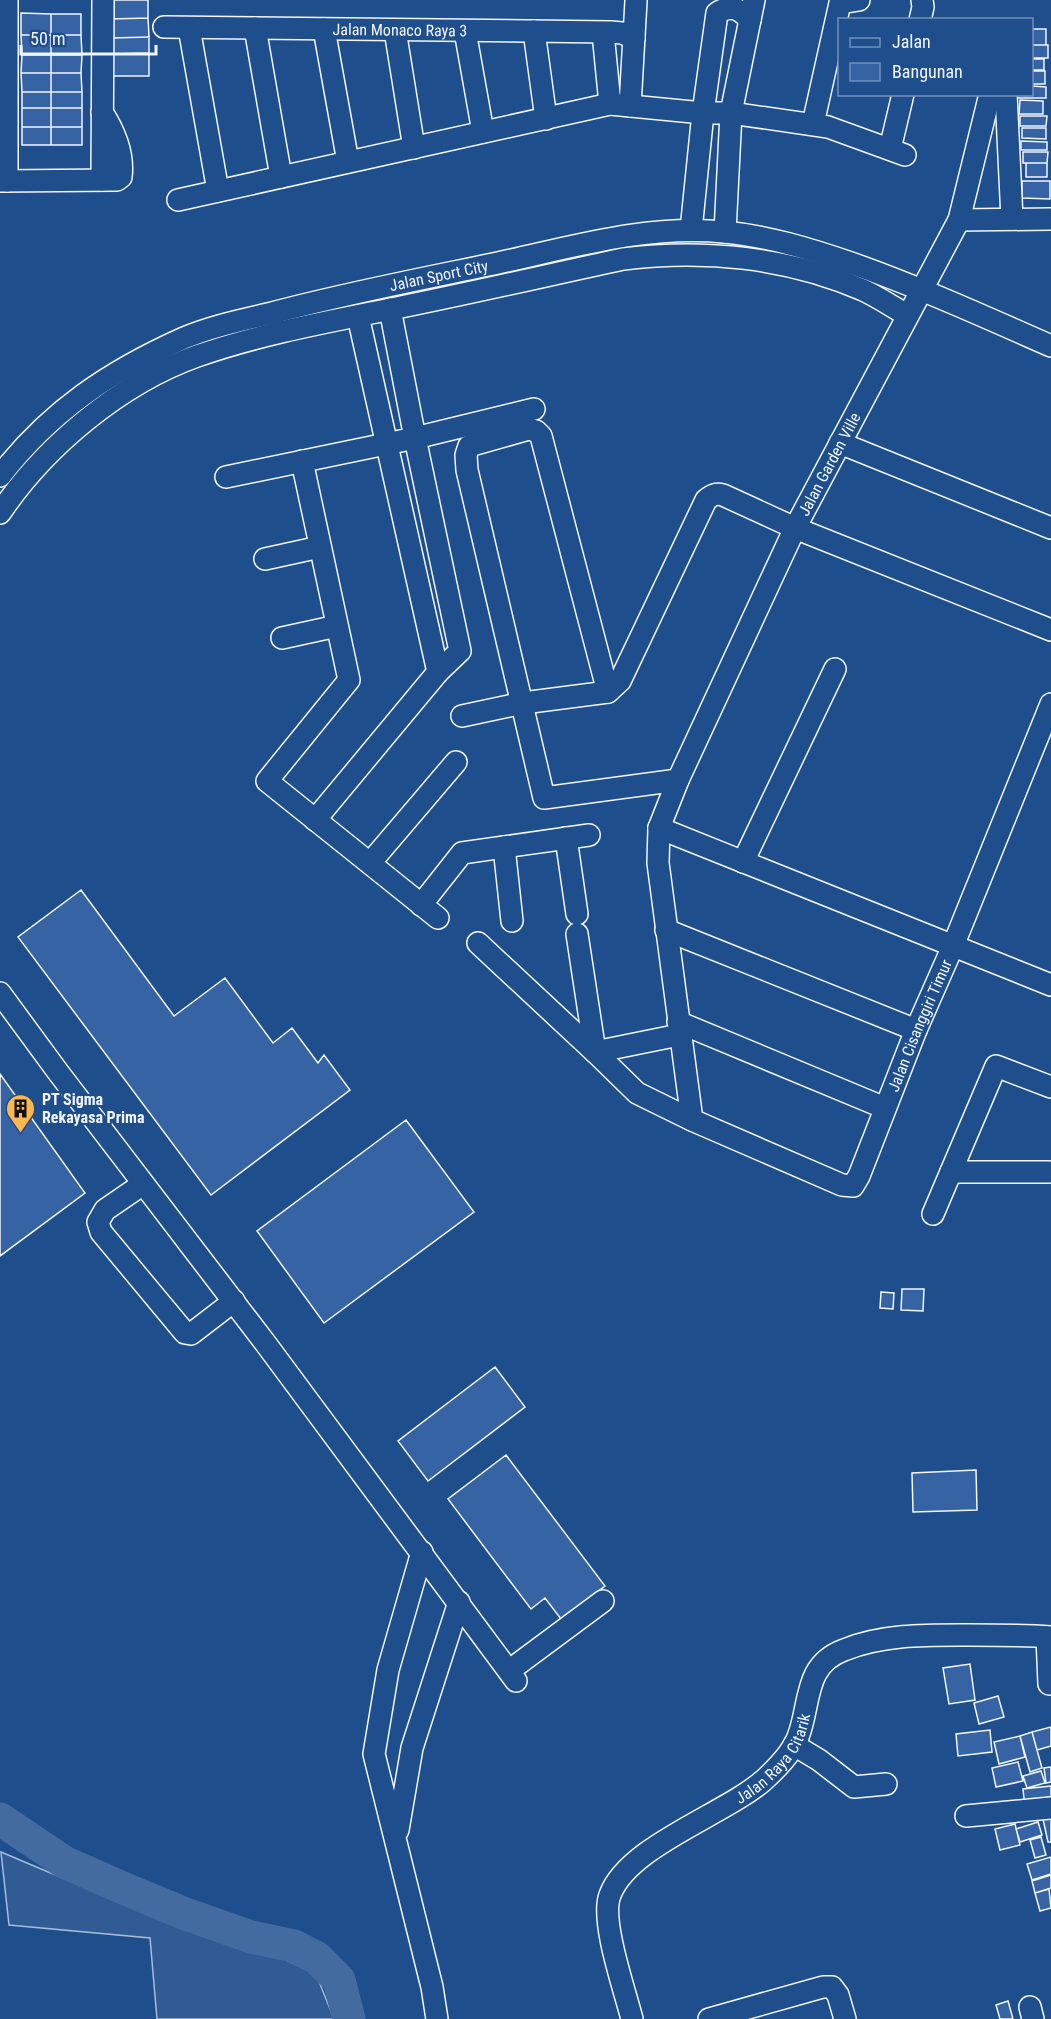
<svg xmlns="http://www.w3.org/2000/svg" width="1051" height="2019" font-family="'Roboto Condensed',sans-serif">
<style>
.built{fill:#305b95;stroke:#a8bbd7;stroke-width:1.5}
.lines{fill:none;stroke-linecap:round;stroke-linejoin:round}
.river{stroke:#446ba0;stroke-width:33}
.building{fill:#3563a3;stroke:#f2f6ff;stroke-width:1.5}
.minor-casing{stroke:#f2f6ff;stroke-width:24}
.minor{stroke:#1f4e8c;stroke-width:21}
.labels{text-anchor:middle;stroke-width:4.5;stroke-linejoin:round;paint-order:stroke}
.street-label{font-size:16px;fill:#f2f6ff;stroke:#1f4e8c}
.poi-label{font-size:16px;font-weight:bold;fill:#f2f6ff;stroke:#1f4e8c;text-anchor:start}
</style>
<rect width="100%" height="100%" fill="#1f4e8c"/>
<path class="built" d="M1,1852L150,1915L261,1948L316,1974L334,2019H157L150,1938L9,1925Z"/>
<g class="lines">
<path class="river" d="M0,1819L64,1862L123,1888L183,1913L251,1937L294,1946L317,1958L339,1980L349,2019"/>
</g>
<path class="building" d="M111,0H148V18L111,19Z
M21,13L51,14V35H21Z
M51,14H81V35H51Z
M148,18L149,37L111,38V19Z
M1032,29H1046V45H1032Z
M21,35H51V55H22Z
M51,35H81L82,55H51Z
M149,37V53L112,54L111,38Z
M1032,45H1048V58H1032Z
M149,53V76H112V54Z
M22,55H51V73H21Z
M51,55H82L81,73H51Z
M1032,59H1044V70H1032Z
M1032,71H1045V84H1032Z
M21,73H51V92H22Z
M51,73H81L82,92H51Z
M1032,86L1046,87V98H1017V94H1032Z
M22,92H51V108H22Z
M51,92H82V108H51Z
M1020,100L1043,101V114H1019Z
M22,108H51V127H22Z
M51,108H82V127H51Z
M1020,116H1047L1046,126H1020Z
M22,127H51V145H22Z
M51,127H82V145H51Z
M1022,128H1046V139L1022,138Z
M1021,141L1047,142V150H1021Z
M1023,152H1048L1047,163H1023Z
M1026,163H1047V177H1026Z
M1022,181H1050V199L1022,198Z
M81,890L174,1016L225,978L273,1043L292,1028L318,1063L324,1055L350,1090L211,1195L18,937Z
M0,1074L85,1193L0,1256Z
M406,1120L474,1212L324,1323L257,1231Z
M902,1289H924L923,1311L901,1310Z
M881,1292L894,1293L893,1309L880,1308Z
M495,1367L525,1407L428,1481L398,1441Z
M506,1455L605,1586L561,1619L545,1598L531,1609L448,1499Z
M976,1470L977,1510L913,1512L912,1473Z
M970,1664L975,1700L949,1704L943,1668Z
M998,1696L1004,1717L979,1724L974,1703Z
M1051,1727V1746L1037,1750L1032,1732Z
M990,1730L992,1752L958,1756L956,1734Z
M1032,1732L1042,1768L1030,1772L1020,1736Z
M1020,1736L1025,1757L999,1764L994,1742Z
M1018,1762L1023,1781L996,1787L992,1768Z
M1051,1767V1782L1046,1783L1044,1768Z
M1041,1771L1045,1783L1027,1788L1023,1776Z
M1051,1786V1805L1025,1808L1023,1789Z
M1051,1817V1842H1048L1043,1819Z
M1038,1822L1042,1835L1020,1842L1016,1829Z
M1015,1824L1020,1845L1000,1850L995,1829Z
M1041,1837L1046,1855L1035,1858L1030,1840Z
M1051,1857V1874L1032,1880L1027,1864Z
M1051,1875V1888L1035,1893L1032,1881Z
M1049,1889L1051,1908L1040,1911L1035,1893Z
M1008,2001L1013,2019H1000L996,2005Z"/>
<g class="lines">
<defs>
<g id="minor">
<path d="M7,0V181"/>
<path d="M920,20L923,7L922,0"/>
<path id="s1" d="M164,27L611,32L622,33L634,38"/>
<path d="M189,28L218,191"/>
<path d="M255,28L281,177"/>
<path d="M324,29L348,162"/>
<path d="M395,30L414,148"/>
<path d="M465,31L483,132"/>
<path d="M534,31L546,119"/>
<path d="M603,33L610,104"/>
<path d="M990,94L959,220L795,528L1051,630"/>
<path d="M1006,94L1012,219"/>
<path d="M630,106L636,1"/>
<path d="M813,124L840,3L859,0"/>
<path d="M890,149L903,94"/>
<path d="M102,180L103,0"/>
<path d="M0,181L117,180L121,177C124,153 115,132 102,112"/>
<path d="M178,200L610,104L703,113H731L828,127L905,155"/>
<path d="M959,220L1051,219"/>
<path d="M691,230L703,113L717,13C731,4 740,9 750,20"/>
<path d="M725,232L731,113L754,0"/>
<path d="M358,316L438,672"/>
<path d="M840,443L1051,528"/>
<path d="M302,461L349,680L267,781L438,918"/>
<path id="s2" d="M0,476C50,411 110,371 184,338C212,326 243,320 272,313C343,294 416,280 488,265C566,249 643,224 724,232C768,236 810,249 851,263C919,287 985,317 1051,346"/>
<path d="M226,477L415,438L534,409"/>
<path d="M0,513C45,446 121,383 197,356C263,333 332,321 401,307C475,292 549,275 623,259C703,249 788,257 863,290C878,297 893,307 907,315"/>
<path d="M265,559L320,547"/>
<path d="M282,638L337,626"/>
<path d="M608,692L541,436L536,431L529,429L469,446L466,455L467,470L544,798L678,780"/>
<path d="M462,716L523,703L608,692L620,681L706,500C712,495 716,493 723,495L795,528L678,780L659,828L658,863L692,1120"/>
<path d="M315,820L438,672L460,651L415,438L390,309"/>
<path d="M659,828L1051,985"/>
<path d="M566,838L577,914"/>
<path d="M504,847L512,921"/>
<path d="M743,862L835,669"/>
<path d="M370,863L456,762"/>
<path d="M421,905L462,853L589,835"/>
<path d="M666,930L916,1030"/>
<path d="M577,934L595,1052"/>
<path d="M478,943L595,1052"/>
<path d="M0,993L58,1072L266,1344L516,1681"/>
<path d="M678,1022L885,1108"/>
<path id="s3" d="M679,1035L595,1052L637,1093L692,1120L842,1185L853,1186L859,1176L916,1030L953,946L1051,704"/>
<path d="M951,1172H1049"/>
<path d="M143,1184L105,1210L98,1222L101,1232L185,1333L191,1334L234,1301"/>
<path d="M933,1214L996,1066L1051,1087"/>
<path d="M422,1552L388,1670L374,1754L432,1987L437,2019"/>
<path d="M1047,1637L1049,1684"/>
<path d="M510,1670L603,1601"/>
<path d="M794,1745L819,1760L854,1787L886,1784"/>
<path d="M966,1816L1051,1808"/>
<path d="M398,1830L412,1748L459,1602"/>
<path d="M1030,2007L1033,2019"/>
<path id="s4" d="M632,2019C625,1991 600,1920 610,1895C628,1846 724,1815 764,1780C776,1769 792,1753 798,1737C811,1704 803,1665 844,1650C883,1634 928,1635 969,1635C997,1635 1024,1635 1051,1637"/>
<path d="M709,2019L823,1987H832L838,1995L845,2019"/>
</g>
</defs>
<use href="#minor" class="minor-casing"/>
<use href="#minor" class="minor"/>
</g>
<defs>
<symbol id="building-pin" viewBox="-11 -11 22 30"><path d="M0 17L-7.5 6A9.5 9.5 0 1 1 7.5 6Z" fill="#ffb74d" stroke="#1f4e8c"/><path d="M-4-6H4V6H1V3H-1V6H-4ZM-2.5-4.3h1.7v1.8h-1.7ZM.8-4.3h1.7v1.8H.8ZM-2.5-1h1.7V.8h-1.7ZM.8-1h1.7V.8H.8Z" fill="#111"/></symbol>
</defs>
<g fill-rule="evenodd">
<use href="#building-pin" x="4" y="1092" width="33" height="45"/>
</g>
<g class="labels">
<g class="street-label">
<text dy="6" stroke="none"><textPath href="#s1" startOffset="236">Jalan Monaco Raya 3</textPath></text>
<text dy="6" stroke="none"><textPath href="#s2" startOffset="495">Jalan Sport City</textPath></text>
<text transform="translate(829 464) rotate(-62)" y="6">Jalan Garden Ville</text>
<text dy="6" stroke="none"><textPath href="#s3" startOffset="554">Jalan Cisanggiri Timur</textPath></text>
<text dy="6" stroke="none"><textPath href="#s4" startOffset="345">Jalan Raya Citarik</textPath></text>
</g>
<g class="poi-label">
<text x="42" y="1105">PT Sigma<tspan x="42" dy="18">Rekayasa Prima</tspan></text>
</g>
</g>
<rect x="838" y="18" width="195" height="78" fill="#1f4e8c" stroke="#7391ba" stroke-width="1.5"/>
<rect x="850" y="38" width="30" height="9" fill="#1f4e8c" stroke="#7391ba" stroke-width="1.5"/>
<text x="892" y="48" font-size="18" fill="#f2f6ff">Jalan</text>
<rect x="850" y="63" width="30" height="18" fill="#3563a3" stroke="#7391ba" stroke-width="1.5"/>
<text x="892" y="78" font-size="18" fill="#f2f6ff">Bangunan</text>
<path d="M21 45v9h135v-9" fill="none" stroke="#f2f6ff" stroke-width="3"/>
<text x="30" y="45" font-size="18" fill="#f2f6ff" stroke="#1f4e8c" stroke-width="4.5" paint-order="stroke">50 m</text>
</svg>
